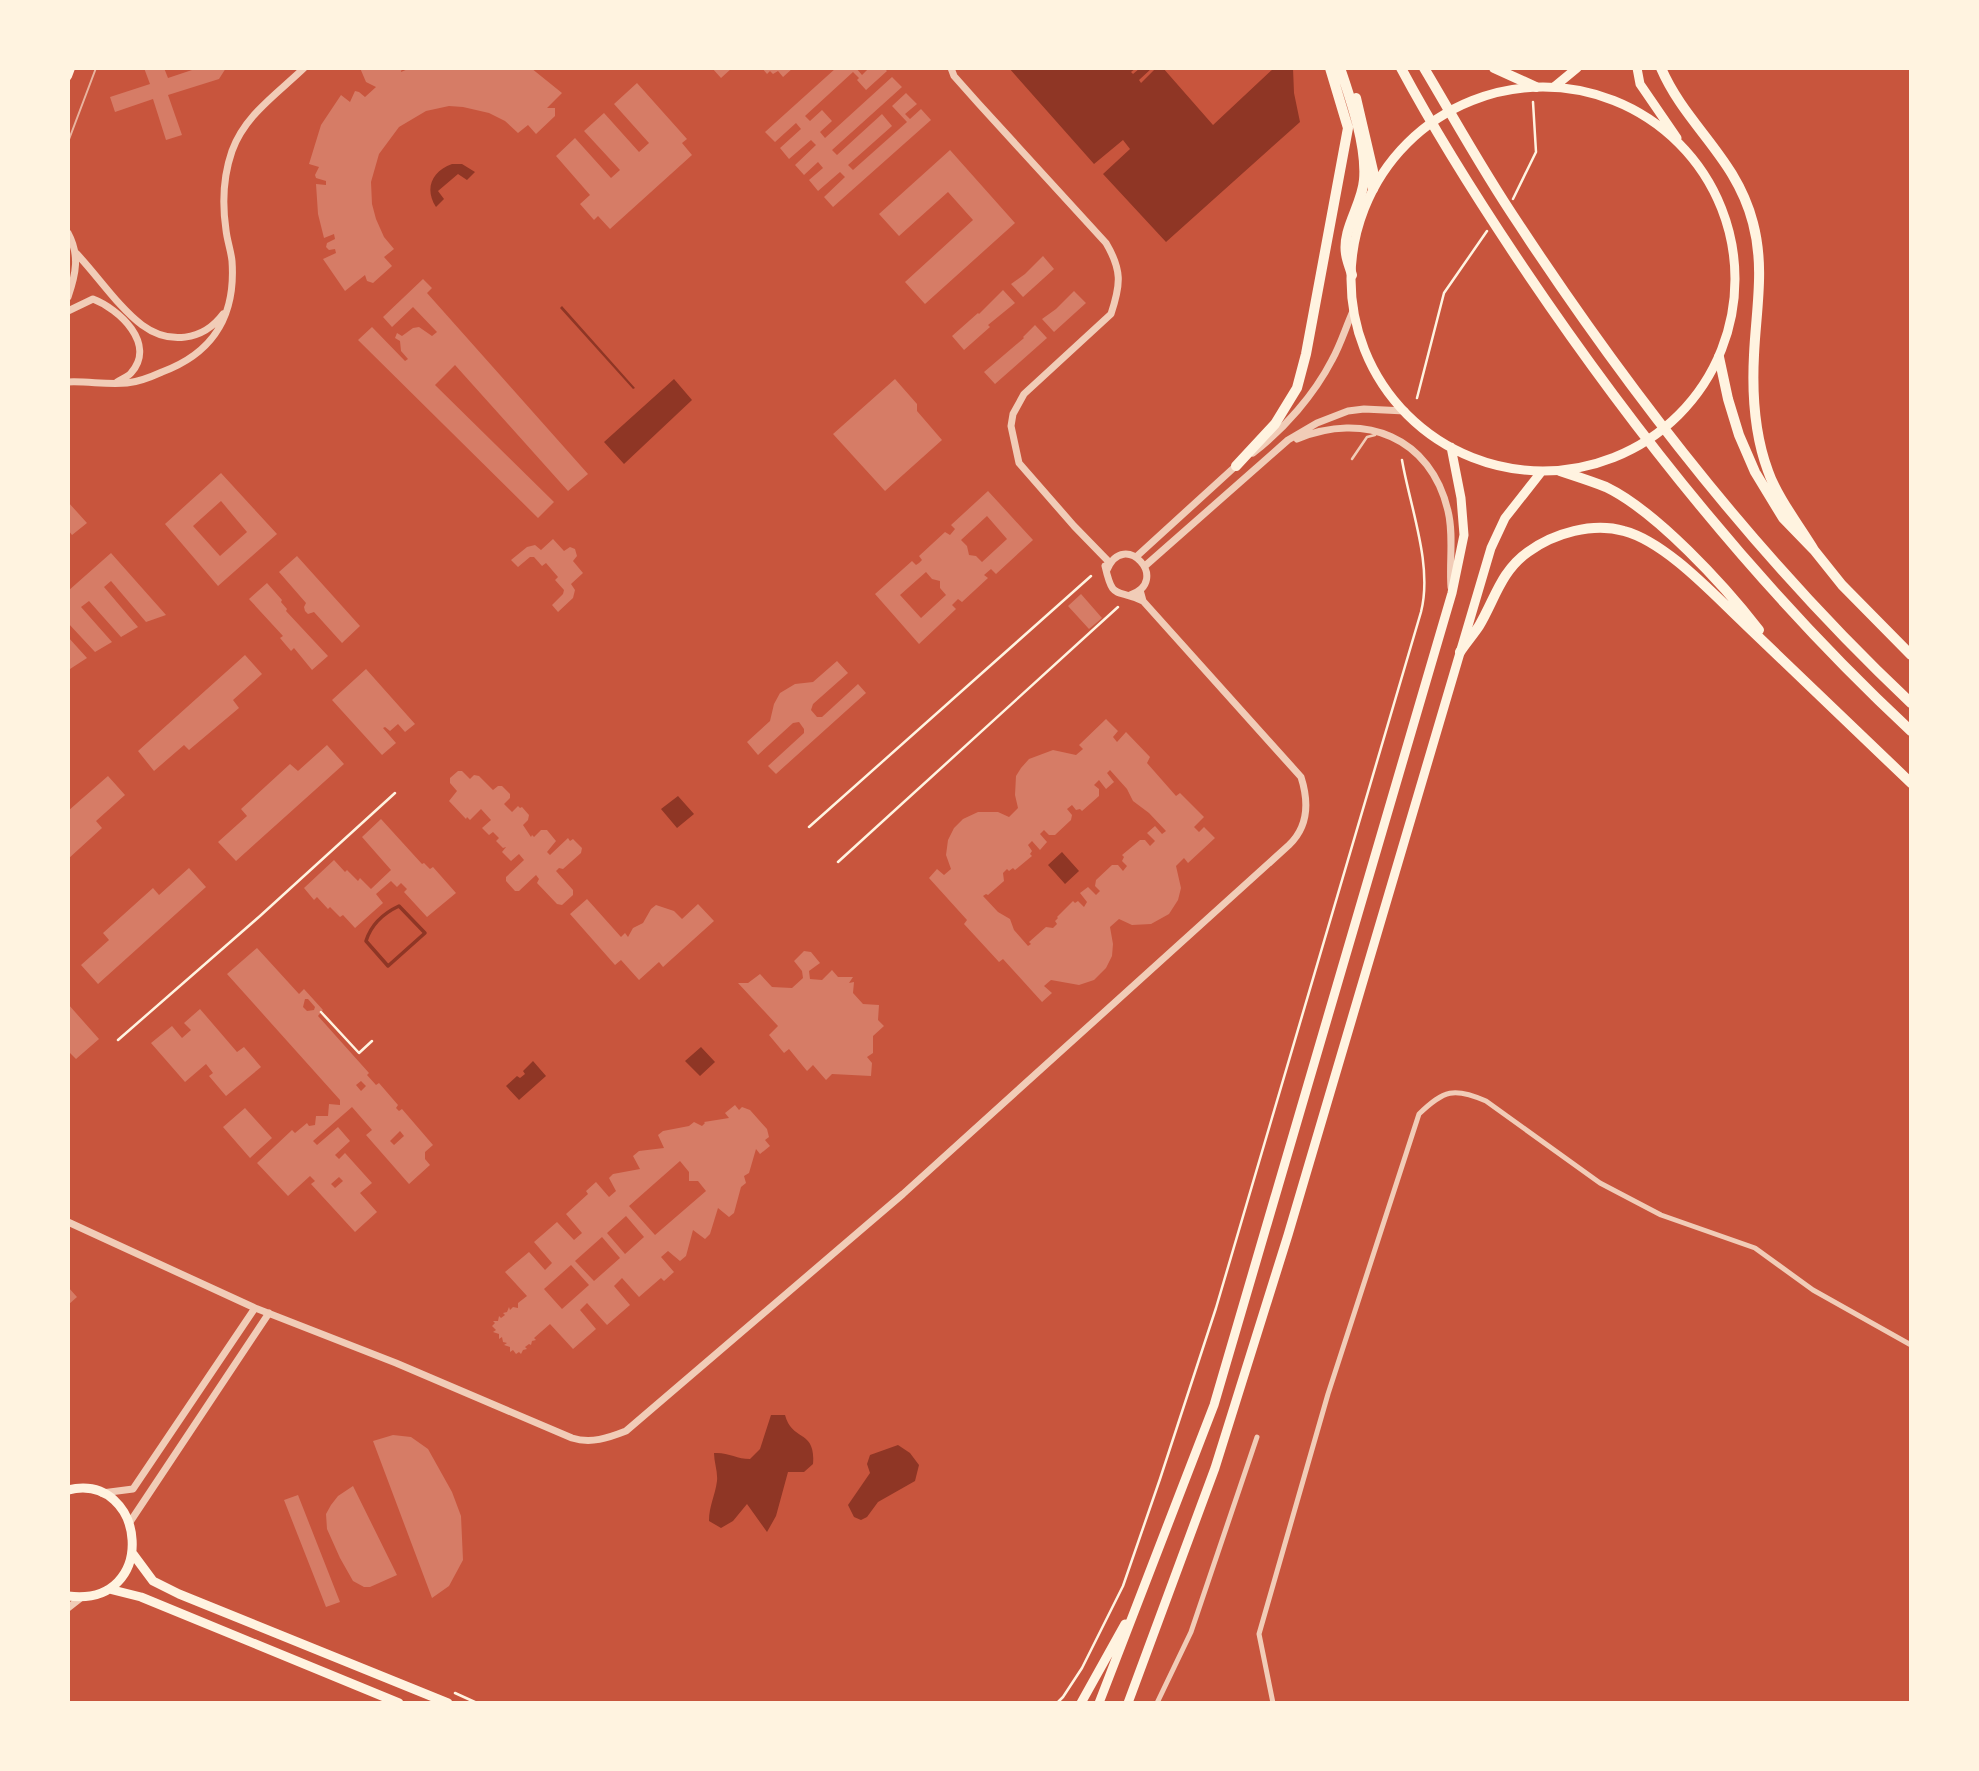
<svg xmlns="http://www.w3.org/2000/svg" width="1979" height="1771" font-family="Georgia,serif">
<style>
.water{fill:#8f3625}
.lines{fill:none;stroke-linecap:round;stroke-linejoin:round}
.stream{stroke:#8f3625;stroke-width:3.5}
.building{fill:#d67c66;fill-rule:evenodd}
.path{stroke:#fff3e0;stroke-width:2.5}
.service{stroke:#f1ccb7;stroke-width:2.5}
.minor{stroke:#f1ccb7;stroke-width:5}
.tertiary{stroke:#f1ccb7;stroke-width:7}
.secondary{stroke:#fff3e0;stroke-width:8}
.primary{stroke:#fff3e0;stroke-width:9}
.motorway{stroke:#fff3e0;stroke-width:10}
.tram{stroke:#e9b49f;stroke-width:2}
</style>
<rect width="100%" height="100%" fill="#c8553d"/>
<path class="water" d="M1009,68H1136L1131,72L1133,74L1140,68H1152L1139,80L1141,83L1156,68H1163L1213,125L1274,68H1293L1294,93L1300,122L1166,242L1103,174L1130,149L1123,140L1094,164Z
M452,164H462L475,172L467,180L458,174L438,191L444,199L436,207C424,189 432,171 452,164Z
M562,306L635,388L633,389L560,308Z
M674,379L692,400L624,464L604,442Z
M678,796L694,814L677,828L661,809Z
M1062,852L1079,871L1065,884L1048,865Z
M701,1047L715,1062L700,1076L685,1061Z
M533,1061L546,1076L519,1100L506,1086L517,1076L520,1078L525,1074L523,1071Z
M771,1415H785C792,1442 816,1429 813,1464L804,1472H788L776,1516L767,1532L747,1504L733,1521L721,1528L709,1521C709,1506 715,1496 717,1481C718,1472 714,1462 714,1453C728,1452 737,1459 750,1459L760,1449Z
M898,1445L910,1453L919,1465L915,1481L878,1502L867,1517L861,1520L854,1517L848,1505L870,1473L867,1464L870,1455Z"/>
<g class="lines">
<path class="stream" d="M399,906L425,933L388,966L366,941C371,925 384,913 399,906Z"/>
</g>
<path class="building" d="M144,68H164L168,78L198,68H226L219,79L168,95L182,135L166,140L153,99L115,112L110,97L150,84Z
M360,68H402L401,72L410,68H531L562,93L547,108H555V116L536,134L528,125L518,133L505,121L489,113L463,107L449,106L426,111L399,127L379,154L371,182L372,204L376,219L384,237L394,249L384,257L392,266L373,283L367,281L365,275L345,291L323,259L336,253L335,249L329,250L326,247L327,243L335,239L334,234L324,238L318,214L316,184L326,185V181L316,178L315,175L319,167L309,164L321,125L341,95L350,102L355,91L359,92L365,97L376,87L366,82Z
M712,68H732L721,78Z
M762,68H793L783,77L778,71L773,74L770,71L767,74Z
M836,68H856L862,75L869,68H884L887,71L866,90L857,80L859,78L853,72L805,116L810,121L822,110L832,121L820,132L825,138L892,77L902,87L832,150L837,155L882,114L892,126L848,165L853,170L907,122L892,106L906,93L917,104L905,114L910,119L921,109L931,120L833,207L824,197L845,177L840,172L818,191L809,180L823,168L818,162L804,175L795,165L816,145L811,140L789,159L780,148L801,129L796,123L775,142L765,132Z
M637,83L687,139L682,143L692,155L610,229L598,216L594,220L580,204L590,195L556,156L575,138L611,178L620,170L584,131L604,113L639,152L649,143L614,104Z
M950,150L1015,223L925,304L905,282L973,220L948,192L899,236L879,214Z
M1043,256L1054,269L1023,297L1011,284L1025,274Z
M423,279L432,288L427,293L588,474L568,491L455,365L435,385L554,502L538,518L358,340L372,327L405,361L408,359L401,351L400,341L395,338L397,333L402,336L413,328L419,327L432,336L437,332L413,307L392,327L383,317Z
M1003,290L1015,303L988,325L990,327L964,350L952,336L978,313L979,314Z
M1074,291L1086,303L1054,332L1042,319L1056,309Z
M1035,325L1047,338L995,384L984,372L1024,338L1023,337Z
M895,379L917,404V411L942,440L885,491L833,434Z
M221,473L277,534L218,586L165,524ZM221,501L247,532L220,556L193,526Z
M988,491L1033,540L996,574L991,569L984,575L988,578L962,602L958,599L952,605L956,609L919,644L875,594L912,561L916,565L919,563L922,560L919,556L945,532L950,535L955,529L951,525ZM987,516L1007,539L982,562L976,556L969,555L967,546L961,540ZM926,572L932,579L940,581V588L946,595L921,618L900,595Z
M68,502L87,523L72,535L68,530Z
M553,539L564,551L570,547L575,549L577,556L573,561L583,573L571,584L575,590L573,598L558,612L552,605L563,594L564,590L555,580L558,577L546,563L542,566L534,557H530L518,567L511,560L527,547L535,545L541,550Z
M111,553L166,615L146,622L111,581L104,587L138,627L121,637L89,601L81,607L112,642L95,652L68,623V591Z
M297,556L360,626L342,643L314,612L308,614L305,611L304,607L306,603L279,572Z
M267,583L282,600L281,602L287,609L286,611L328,656L312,670L294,648L291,651L285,644L280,638L283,636L249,599Z
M1081,594L1102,618L1089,629L1068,606Z
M68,637L87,658L70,669L68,667Z
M245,655L262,674L233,700L239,708L189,750L184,745L154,771L138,751Z
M837,661L848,673L813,704L811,710L817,717H822L858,684L866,693L776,774L768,766L804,733V729L799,722L793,723L758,755L747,742L770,721L774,704L780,693L795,684L813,682Z
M366,669L415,724L405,732L398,724L390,731L385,727L383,728L396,743L382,755L332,700Z
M1106,719L1118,731L1113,737L1117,742L1126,732L1150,757L1147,763L1176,796L1180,793L1204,817L1194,827L1199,832L1204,827L1215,838L1188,863L1184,858L1176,866L1181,888L1178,900L1169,914L1151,924L1132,925L1119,919L1110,927L1113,944L1112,956L1106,968L1094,980L1079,985L1051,980L1044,986L1052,993L1042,1002L1003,959L999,962L964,924L967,920L929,878L937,869L944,875L951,869L946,855L948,840L954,828L963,819L978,812H998L1009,817L1018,808L1015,795L1016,776L1021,768L1029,759L1053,750L1076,755L1083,749L1079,745ZM1110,770L1127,789L1133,801L1149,813L1166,831L1162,834L1155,826L1147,833L1155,841L1150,846L1145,840H1140L1122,855L1124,857L1122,861L1127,866L1123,871L1118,865H1112L1096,880L1095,886L1100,891L1096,895L1088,887L1080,893L1087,902L1084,907L1078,901L1075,903L1073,901L1057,917L1058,918L1055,921L1057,924L1053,928L1046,927L1029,942L1031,944L1028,946L1014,930L1010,919L998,912L983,896L986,894L988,895L1004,881L1003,873L1007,869L1009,871L1013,868L1015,870L1032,856L1030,854L1032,851L1028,845L1032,841L1040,850L1047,842L1040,834L1044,830L1049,835H1055L1071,820L1072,815L1067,809L1072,805L1076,810L1080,809L1082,811L1099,796V789L1094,785L1099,780L1106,789L1114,782L1107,773Z
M327,745L344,764L236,861L218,842L247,816L241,809L290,764L298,771Z
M458,771H462L470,779L474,775L479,776L493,790L498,786H502L510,794V798L504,804L512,812L518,806L520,808L522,807L529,815L528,820L523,825L531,837L532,835L534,837L541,830H547L556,841L547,852L550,855L568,838L570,841L573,839L582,848L581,853L563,869L559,868L556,871L573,890V895L562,905L557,904L537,883L539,879L536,875L519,891H515L506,881V877L524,860L519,854L511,861L502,852L506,847L503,848L496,841L499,838L493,832L489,835L482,828L491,820L481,809L470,820L467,817L466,819L449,801L457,791L450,783V778Z
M108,776L125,795L96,821L102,828L68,859V811Z
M381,819L422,864L424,863L430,869L433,867L456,893L427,917L404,892L407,889L401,883L397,887L391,881L376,894L383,903L355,928L343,915L340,917L330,907L328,909L317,897L314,900L304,888L334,860L345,872L347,870L358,881L360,878L371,889L391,870L362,837Z
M189,868L206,887L98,984L81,965L109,940L103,933L153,888L159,895Z
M587,899L621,937L625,933L628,937L633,928L643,923L651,909L656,905L674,911L682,919L698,904L714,921L663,967L659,962L639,980L621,960L615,965L570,914Z
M257,948L299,994L304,989L323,1010L318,1016L369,1073L367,1075L376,1085L379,1083L398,1105L396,1108L399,1111L402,1109L433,1145L425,1152V1159L430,1165L409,1184L366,1135L372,1130L352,1107L313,1141L317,1145L338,1127L350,1141L335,1155L339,1159L345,1153L372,1183L360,1193L377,1212L355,1232L311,1184L315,1181L310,1176L288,1196L257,1163L292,1130L295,1133L307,1123L309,1126L315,1125L316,1116H328L329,1104L340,1105V1100L227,974ZM305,999H308L315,1007L314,1010L307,1011L303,1007ZM361,1081L366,1086L361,1091L356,1085ZM400,1131L404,1136L394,1145L390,1141ZM339,1177L343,1181L335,1188L331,1184Z
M804,951L811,952L820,963L809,971L810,979L822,980L832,970L838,977H853L849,983L854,982L853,993L863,1004L879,1005L878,1020L884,1026L873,1036V1053L867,1057L872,1063L871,1076L832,1074L826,1080L813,1065L807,1071L789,1049L784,1053L769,1035L778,1026L738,983H748L760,974L772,987L792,988L803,978L802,971L794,961Z
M68,1004L99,1039L76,1059L68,1051Z
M200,1009L237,1052L244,1047L261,1067L226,1096L209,1076L213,1073L206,1064L185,1082L151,1043L172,1026L182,1038L191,1030L184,1023Z
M735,1105L739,1110L742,1107L750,1110L767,1129L769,1137L765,1140L770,1146L760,1154L756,1149L749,1173L744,1176L746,1183L741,1187L734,1213L729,1217L718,1208L710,1234L705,1239L693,1230L686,1256L680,1261L668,1251L661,1257L674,1272L664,1281L661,1278L639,1297L622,1278L614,1286L630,1305L607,1325L587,1303L580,1310L596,1329L573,1349L550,1324L534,1338L536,1340L532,1341L531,1345L529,1344L525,1347L527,1349L523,1350L521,1354L519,1352L516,1354L513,1350L510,1352V1347L504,1345L507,1343L503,1342L502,1337L499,1339V1334L493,1332L496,1330L492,1326L495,1323L493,1321H498L499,1316L501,1318L505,1315L503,1313L507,1312L509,1307L510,1310L513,1307L518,1308V1303L527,1296L505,1272L529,1252L545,1270L552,1263L534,1242L557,1222L574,1240L582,1233L566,1214L588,1194L586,1191L596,1182L609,1197L616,1191L609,1178L613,1174L640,1169L633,1156L639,1151L664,1148L658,1135L663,1131L689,1126L694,1122L702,1126L705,1123L704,1122L729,1118L725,1113ZM680,1161L689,1172V1181H698L706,1191L655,1235L629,1206ZM626,1216L644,1237L625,1254L607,1233ZM602,1237L620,1258L594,1281L575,1261ZM571,1265L589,1285L562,1309L544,1289Z
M245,1108L272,1138L250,1158L223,1127Z
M68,1287L77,1297L68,1305Z
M393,1435L411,1437L428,1449L452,1492L461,1516L463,1560L449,1586L432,1598L373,1441Z
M353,1486L397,1575L370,1587H364L353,1581L340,1558L327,1529L326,1514L331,1505L338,1496Z
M298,1495L340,1602L326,1607L284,1500Z"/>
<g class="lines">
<path class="path" d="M1513,199L1536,152L1533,102
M1417,398L1444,293L1487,231
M809,827L1091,576
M838,862L1118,607
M321,1012L359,1053L372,1041
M118,1040L260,916L395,793
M455,1693L477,1703
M1057,1703L1063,1697L1082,1668L1123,1586L1160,1479L1216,1308L1421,612C1433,565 1410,507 1402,460"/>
<path class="service" d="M1352,459L1367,437L1375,435"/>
<path class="minor" d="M1157,1703L1191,1632L1257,1437
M1273,1703L1259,1634L1328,1394L1419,1114C1444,1090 1454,1087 1486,1101L1600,1183L1661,1215L1755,1248L1813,1290L1911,1345"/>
<path class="tertiary" d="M951,68L954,76L978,103L1106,243C1122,270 1121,284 1111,314L1024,394L1013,414L1011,426L1019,463L1074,526L1110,563
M68,233C80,255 76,274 68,297
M76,253C97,275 119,308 142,325C169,345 203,341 223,314
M68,311L93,299C119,309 157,344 131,373C128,377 121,379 117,382
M68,382C88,381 107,385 127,383C139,382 151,377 162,372C213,353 236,317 232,261C231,251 227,240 226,230C222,203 223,177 232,151C245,115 277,94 304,68
M1297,439C1364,411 1431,437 1448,511C1454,535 1449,562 1451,587
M1253,453C1284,429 1314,395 1332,360C1341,344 1346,326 1354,309
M1136,557L1238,464
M1105,566C1113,601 1115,588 1143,601
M1145,566L1288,440L1317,423L1348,411L1364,409L1405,411
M1107,570C1124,528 1172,581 1130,595
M68,1222L255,1308L396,1363L572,1438C591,1444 608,1438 626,1431L903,1194L1289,845C1309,826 1309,802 1301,777L1143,601L1140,590
M102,1493L133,1489L255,1308
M130,1522L269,1313
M68,1608L82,1597"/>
<path class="secondary" d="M68,76L71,68"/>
<path class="primary" d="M1637,68L1640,84L1677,138
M1554,87L1577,68
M1351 279a192 192 0 1 1 384 0a192 192 0 1 1-384 0Z
M68,1490C147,1471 160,1608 68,1596
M133,1554L153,1581L179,1594L448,1703
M109,1589L141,1597L399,1703
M1081,1703L1125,1624
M1099,1703L1214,1405L1452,593L1464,535L1461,498L1451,447
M1128,1703L1215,1468L1288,1235L1491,548L1505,518L1542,471"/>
<path class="motorway" d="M1340,68C1351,100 1367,147 1364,180C1362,205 1342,229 1346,254C1347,261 1350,268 1352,275
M1401,68C1438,137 1480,203 1523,267C1636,435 1763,593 1911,731
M1424,68C1455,120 1484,173 1518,223C1631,395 1760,561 1911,703
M1494,68L1536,87
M1661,68C1686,126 1736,157 1753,223C1765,268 1756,310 1754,355C1752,393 1755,436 1768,471C1776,495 1800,527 1814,550
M1356,98L1373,171V189
M1719,357L1728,399L1739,435L1755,472L1783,518L1814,550L1842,585L1911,655
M1236,466L1275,424L1297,388L1306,354L1348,128L1330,68
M1560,471C1575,476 1591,481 1606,487C1656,511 1724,585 1759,630
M1460,652C1466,643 1473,635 1479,626C1495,599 1501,571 1528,552C1554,533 1593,522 1624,531C1666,542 1714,595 1745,624C1801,677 1856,730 1911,783"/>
<path class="tram" d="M68,142L96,68"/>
</g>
<rect width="1979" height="1771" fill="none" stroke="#fff3e0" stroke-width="140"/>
</svg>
